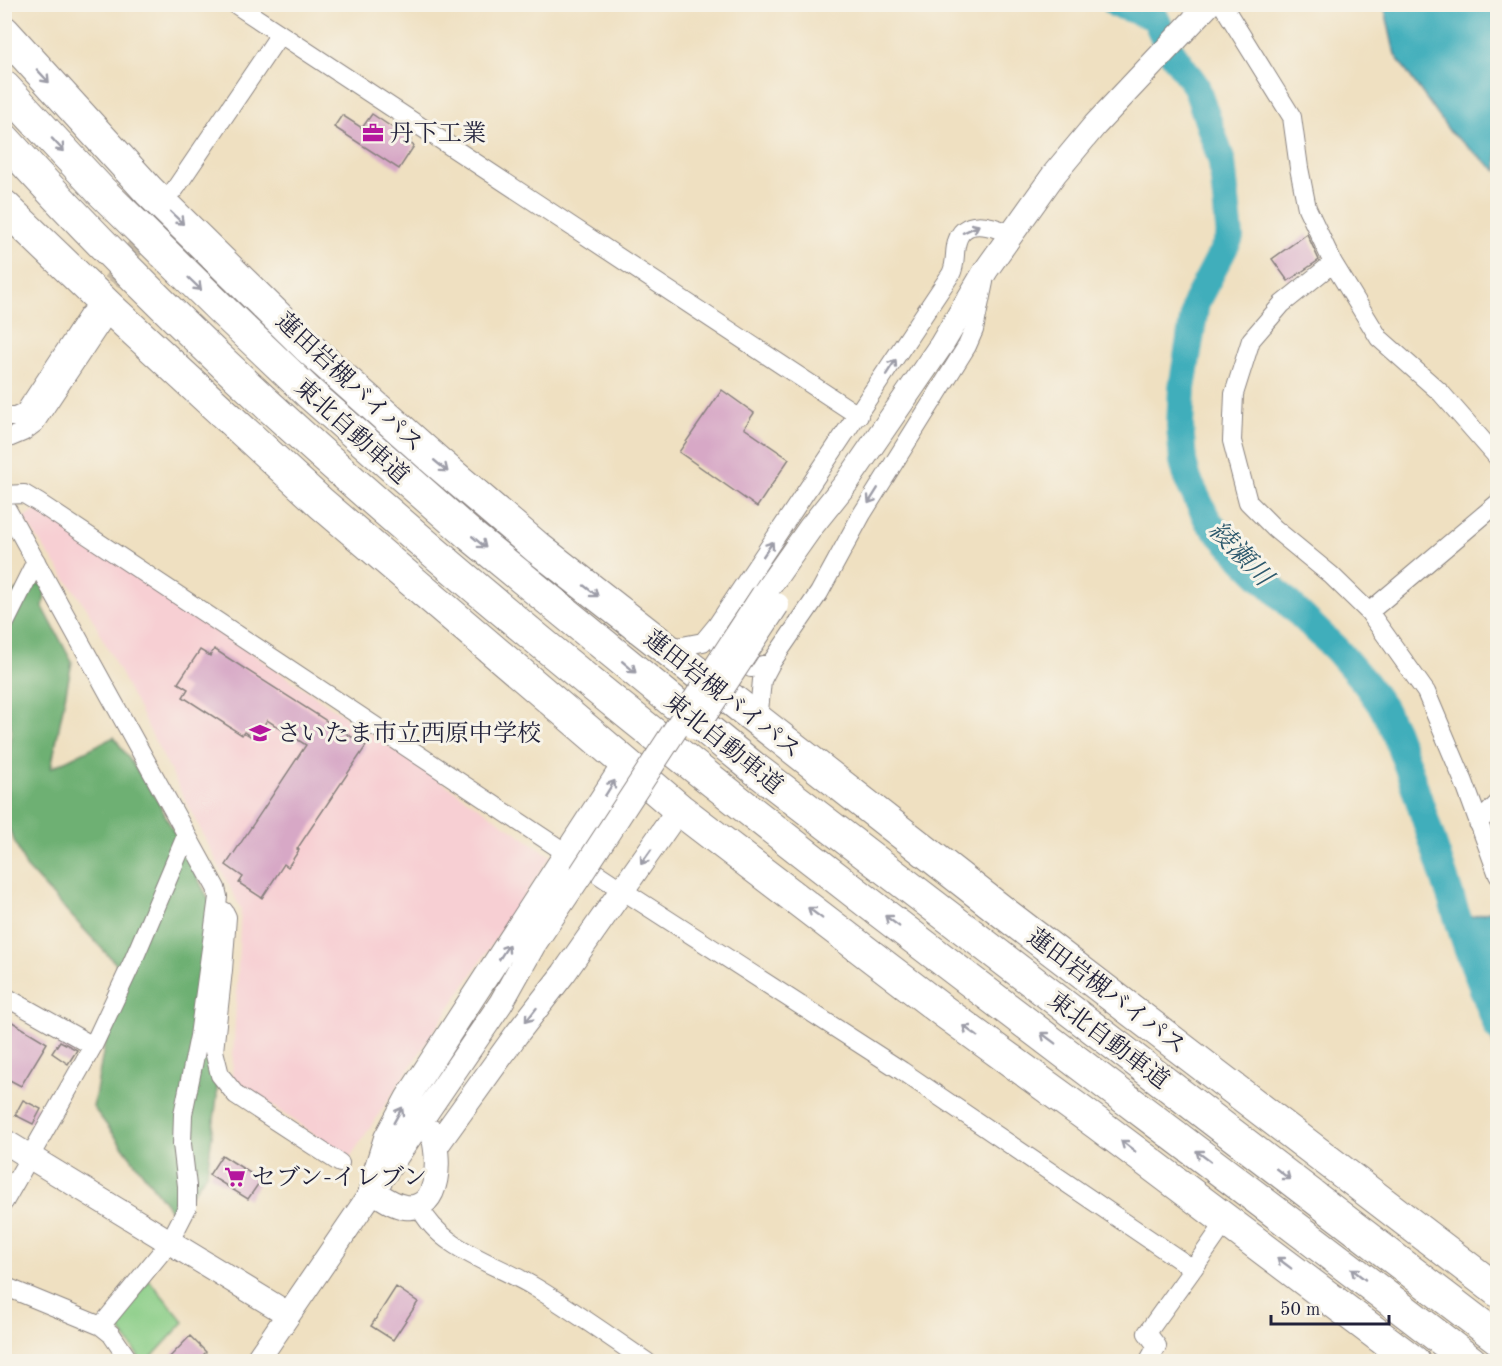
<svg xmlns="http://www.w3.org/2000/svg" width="1502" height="1366" font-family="'Old Standard TT','Noto Serif JP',serif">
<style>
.built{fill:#f7cfd3}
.green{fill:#89cd86;stroke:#567860;stroke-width:1.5}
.forest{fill:#6eb073;stroke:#486957;stroke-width:1.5}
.water{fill:#3faebb;stroke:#30687b;stroke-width:1.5}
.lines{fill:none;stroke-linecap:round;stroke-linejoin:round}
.river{stroke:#3faebb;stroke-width:28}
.building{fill:#d7a8c6}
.street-tunnel{stroke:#c6baa6;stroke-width:18;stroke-dasharray:18 9;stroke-linecap:butt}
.street-casing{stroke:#88817e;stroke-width:20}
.secondary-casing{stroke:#88817e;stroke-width:26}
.highway-casing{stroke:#88817e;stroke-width:34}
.street{stroke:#fff;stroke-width:18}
.secondary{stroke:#fff;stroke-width:24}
.highway{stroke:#fff;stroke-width:32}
.secondary-bridge-casing{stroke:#88817e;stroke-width:26;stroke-linecap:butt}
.secondary-bridge{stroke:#fff;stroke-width:24}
.oneway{stroke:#9c9ca7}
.labels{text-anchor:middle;stroke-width:6;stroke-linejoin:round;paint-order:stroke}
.poi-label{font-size:24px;fill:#22223b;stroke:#f7f3e8;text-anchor:start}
.street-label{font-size:24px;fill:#22223b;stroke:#f7f3e8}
.water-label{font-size:26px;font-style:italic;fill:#2e5a6e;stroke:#f7f3e8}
</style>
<rect width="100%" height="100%" fill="#f7f3e8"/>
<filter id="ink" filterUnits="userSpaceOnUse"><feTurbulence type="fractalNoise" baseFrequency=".0167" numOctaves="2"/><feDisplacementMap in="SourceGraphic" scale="12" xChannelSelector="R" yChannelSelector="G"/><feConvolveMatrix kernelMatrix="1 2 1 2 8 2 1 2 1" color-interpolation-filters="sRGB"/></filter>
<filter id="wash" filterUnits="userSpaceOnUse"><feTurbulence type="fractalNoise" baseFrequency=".008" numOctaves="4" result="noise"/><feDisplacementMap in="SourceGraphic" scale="24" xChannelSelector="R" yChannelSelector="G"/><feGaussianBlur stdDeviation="1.35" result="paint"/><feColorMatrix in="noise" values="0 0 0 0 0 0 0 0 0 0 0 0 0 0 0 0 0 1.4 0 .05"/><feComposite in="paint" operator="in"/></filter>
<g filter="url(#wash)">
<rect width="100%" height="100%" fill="#efe0c1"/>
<path class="built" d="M39,509L551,856L349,1159L232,1077L241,909L88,610L23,518Z"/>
<path class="green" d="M149,1280L184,1322L148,1361L142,1362L115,1322Z"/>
<path class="forest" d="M47,582L43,607L72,662L51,768L114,737L156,798L219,919L217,1097L207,1173L175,1216L93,1107L119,967L26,867L5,820L11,727L5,704V606L14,592Z"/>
<path class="water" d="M1384,5H1497V171L1450,132L1395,55Z
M1492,911L1498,934L1497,1057L1478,990L1464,919Z"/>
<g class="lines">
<path class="river" d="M1116,4L1155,17L1168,47L1196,86L1208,121L1222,162L1230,237L1196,302L1182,388L1180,426L1183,461L1188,480L1208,521L1246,562L1337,650L1366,684L1383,708L1394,730L1410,773L1467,947L1498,1028"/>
</g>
<g id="blocks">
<path class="building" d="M372,114L411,140L410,143L414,146L399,169L334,127L342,115L362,128Z
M1307,234L1319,260L1288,281L1272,259Z
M722,390L754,413L744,428L789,459L757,507L679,452Z
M214,649L366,746L297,849L299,850L288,867L284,864L262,898L239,883L243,877L226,865L306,745L267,720L255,739L244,732L242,735L183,697L188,689L178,683L200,650L210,656Z
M4,1017L47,1043L21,1086L4,1077Z
M60,1041L77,1050L68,1064L52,1053Z
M23,1100L41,1109L33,1124L15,1115Z
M222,1155L261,1180L248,1199L209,1175Z
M396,1287L418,1302L393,1340L371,1326Z
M190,1336L206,1352L197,1362H165Z"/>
</g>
</g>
<g filter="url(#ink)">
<use href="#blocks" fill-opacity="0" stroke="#88817e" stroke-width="1.5"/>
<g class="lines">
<path class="street-tunnel" d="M96,304L149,228"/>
<defs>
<path id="street" d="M235,4L859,416
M1222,4L1292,117L1299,168L1307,208L1333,263L1379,338L1441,393L1498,458
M175,189L280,34
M1333,263L1282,304L1251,340L1234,394L1232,441L1248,502L1275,529L1331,575L1369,612L1426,692L1464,782L1498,875
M984,282L974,330L967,346L862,514L819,593L771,663L751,668L720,647L717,625L951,274C956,264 954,256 956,246C961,215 992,226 1011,234
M4,417H15L24,413L89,314
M4,440L23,432L35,423L111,309
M4,495L24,494L39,503L622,890L902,1071L1193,1269L1147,1333L1157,1346L1148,1362
M4,504L216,888L218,897L199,1036L183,1114L182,1144L187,1186V1208L169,1243L101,1326
M1369,612L1498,503
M4,625L36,561
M666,649L703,642L717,625
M758,722L762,680L771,663
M1478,823L1498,803
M224,911L227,917L223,970L214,1051L220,1075L236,1095L340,1163
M4,996L93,1046
M4,1202L93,1046L133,961L186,836
M419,1206C441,1251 496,1263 536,1288C574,1311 610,1337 647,1362
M1193,1269L1227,1220
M4,1286L101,1326L111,1334L130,1362"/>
<path id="secondary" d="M763,595L811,527L847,482L942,344L986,270L1055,173L1095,125L1209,4
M4,1141L288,1314
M437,1145L516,1035L564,973L679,809
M375,1173L386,1138L408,1097L625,763
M371,1190C381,1196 394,1206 405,1207C442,1212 440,1154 432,1132
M256,1362L501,1003L534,944L581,874"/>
<path id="highway" d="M4,32L149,191L309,348L436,461L539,549L1008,916L1498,1291
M4,87L100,190L220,308L309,393L470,535L754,768L1498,1338
M4,139C182,337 383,513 588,681C876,916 1177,1134 1471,1362
M4,206L111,309L321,503L679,809L943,1011L1098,1124L1414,1362"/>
</defs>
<use href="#street" class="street-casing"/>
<use href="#secondary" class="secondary-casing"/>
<use href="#highway" class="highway-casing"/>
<use href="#street" class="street"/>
<use href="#secondary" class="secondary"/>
<use href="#highway" class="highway"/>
<defs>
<path id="secondary-bridge" d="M696,728L777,605
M581,874L763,595"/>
</defs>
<use href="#secondary-bridge" class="secondary-bridge-casing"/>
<use href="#secondary-bridge" class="secondary-bridge"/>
</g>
<defs><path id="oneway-shaft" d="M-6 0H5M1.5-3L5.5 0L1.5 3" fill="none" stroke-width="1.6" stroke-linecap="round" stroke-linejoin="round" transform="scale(1.5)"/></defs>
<g class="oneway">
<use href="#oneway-shaft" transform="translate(43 76) rotate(47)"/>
<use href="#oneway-shaft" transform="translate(58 145) rotate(47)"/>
<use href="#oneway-shaft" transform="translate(177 218) rotate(44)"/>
<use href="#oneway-shaft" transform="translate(971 229) rotate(-25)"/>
<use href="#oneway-shaft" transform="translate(195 284) rotate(44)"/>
<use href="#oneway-shaft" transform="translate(891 367) rotate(-57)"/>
<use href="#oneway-shaft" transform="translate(441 466) rotate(40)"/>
<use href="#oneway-shaft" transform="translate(873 496) rotate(122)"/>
<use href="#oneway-shaft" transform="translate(479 542) rotate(40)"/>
<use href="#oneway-shaft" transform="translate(768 549) rotate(-56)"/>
<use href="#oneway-shaft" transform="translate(591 591) rotate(38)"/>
<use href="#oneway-shaft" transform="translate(629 667) rotate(40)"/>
<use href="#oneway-shaft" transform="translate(610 788) rotate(-58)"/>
<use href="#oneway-shaft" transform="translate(646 857) rotate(125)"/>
<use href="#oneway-shaft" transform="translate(815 913) rotate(-143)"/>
<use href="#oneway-shaft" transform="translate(892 921) rotate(-143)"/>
<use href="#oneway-shaft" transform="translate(504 952) rotate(-57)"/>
<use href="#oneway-shaft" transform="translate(531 1015) rotate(128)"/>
<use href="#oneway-shaft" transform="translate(970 1031) rotate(-144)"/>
<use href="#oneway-shaft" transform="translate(1048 1038) rotate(-143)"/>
<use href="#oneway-shaft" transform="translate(398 1115) rotate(-61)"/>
<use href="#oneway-shaft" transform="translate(1128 1146) rotate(-143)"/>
<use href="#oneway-shaft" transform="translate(1203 1156) rotate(-143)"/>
<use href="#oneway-shaft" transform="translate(1283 1174) rotate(38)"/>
<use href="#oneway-shaft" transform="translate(1284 1263) rotate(-143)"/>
<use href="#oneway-shaft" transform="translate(1358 1274) rotate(-142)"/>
</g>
</g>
<defs>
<symbol id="office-bare" viewBox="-9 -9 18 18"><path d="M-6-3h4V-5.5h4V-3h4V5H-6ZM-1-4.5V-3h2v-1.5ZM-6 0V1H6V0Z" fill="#b5179e" stroke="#f7f3e8" stroke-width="2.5" paint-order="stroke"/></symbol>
<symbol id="school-bare" viewBox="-9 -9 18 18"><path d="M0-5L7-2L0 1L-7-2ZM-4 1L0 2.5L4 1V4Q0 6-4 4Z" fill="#b5179e" stroke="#f7f3e8" stroke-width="2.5" paint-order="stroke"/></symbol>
<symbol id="supermarket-bare" viewBox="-9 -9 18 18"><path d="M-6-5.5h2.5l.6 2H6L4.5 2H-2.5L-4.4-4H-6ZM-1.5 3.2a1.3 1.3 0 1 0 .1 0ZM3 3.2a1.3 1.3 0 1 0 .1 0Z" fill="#b5179e" stroke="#f7f3e8" stroke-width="2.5" paint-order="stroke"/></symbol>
</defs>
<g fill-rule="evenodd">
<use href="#office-bare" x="358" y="118" width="30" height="30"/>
<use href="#school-bare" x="245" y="718" width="30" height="30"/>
<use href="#supermarket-bare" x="220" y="1162" width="30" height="30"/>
</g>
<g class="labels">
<g class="poi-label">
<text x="390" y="141">丹下工業</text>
<text x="277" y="741">さいたま市立西原中学校</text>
<text x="252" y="1185">セブン-イレブン</text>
</g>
<g class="street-label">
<text transform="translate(350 382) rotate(43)" y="8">蓮田岩槻バイパス</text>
<text transform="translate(352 431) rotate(42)" y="8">東北自動車道</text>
<text transform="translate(723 694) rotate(38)" y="8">蓮田岩槻バイパス</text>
<text transform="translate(724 743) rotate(39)" y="8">東北自動車道</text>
<text transform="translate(1107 991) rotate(37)" y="8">蓮田岩槻バイパス</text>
<text transform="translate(1109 1040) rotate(37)" y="8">東北自動車道</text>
</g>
<g class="water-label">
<text transform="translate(1241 553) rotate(46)" y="9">綾瀬川</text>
</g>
</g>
<rect width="1502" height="1366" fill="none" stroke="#f7f3e8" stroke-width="24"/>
<path d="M1271 1315v9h118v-9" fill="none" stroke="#22223b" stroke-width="3"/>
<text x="1280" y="1315" font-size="18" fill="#22223b" stroke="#f7f3e8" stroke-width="4.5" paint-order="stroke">50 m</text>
</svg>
